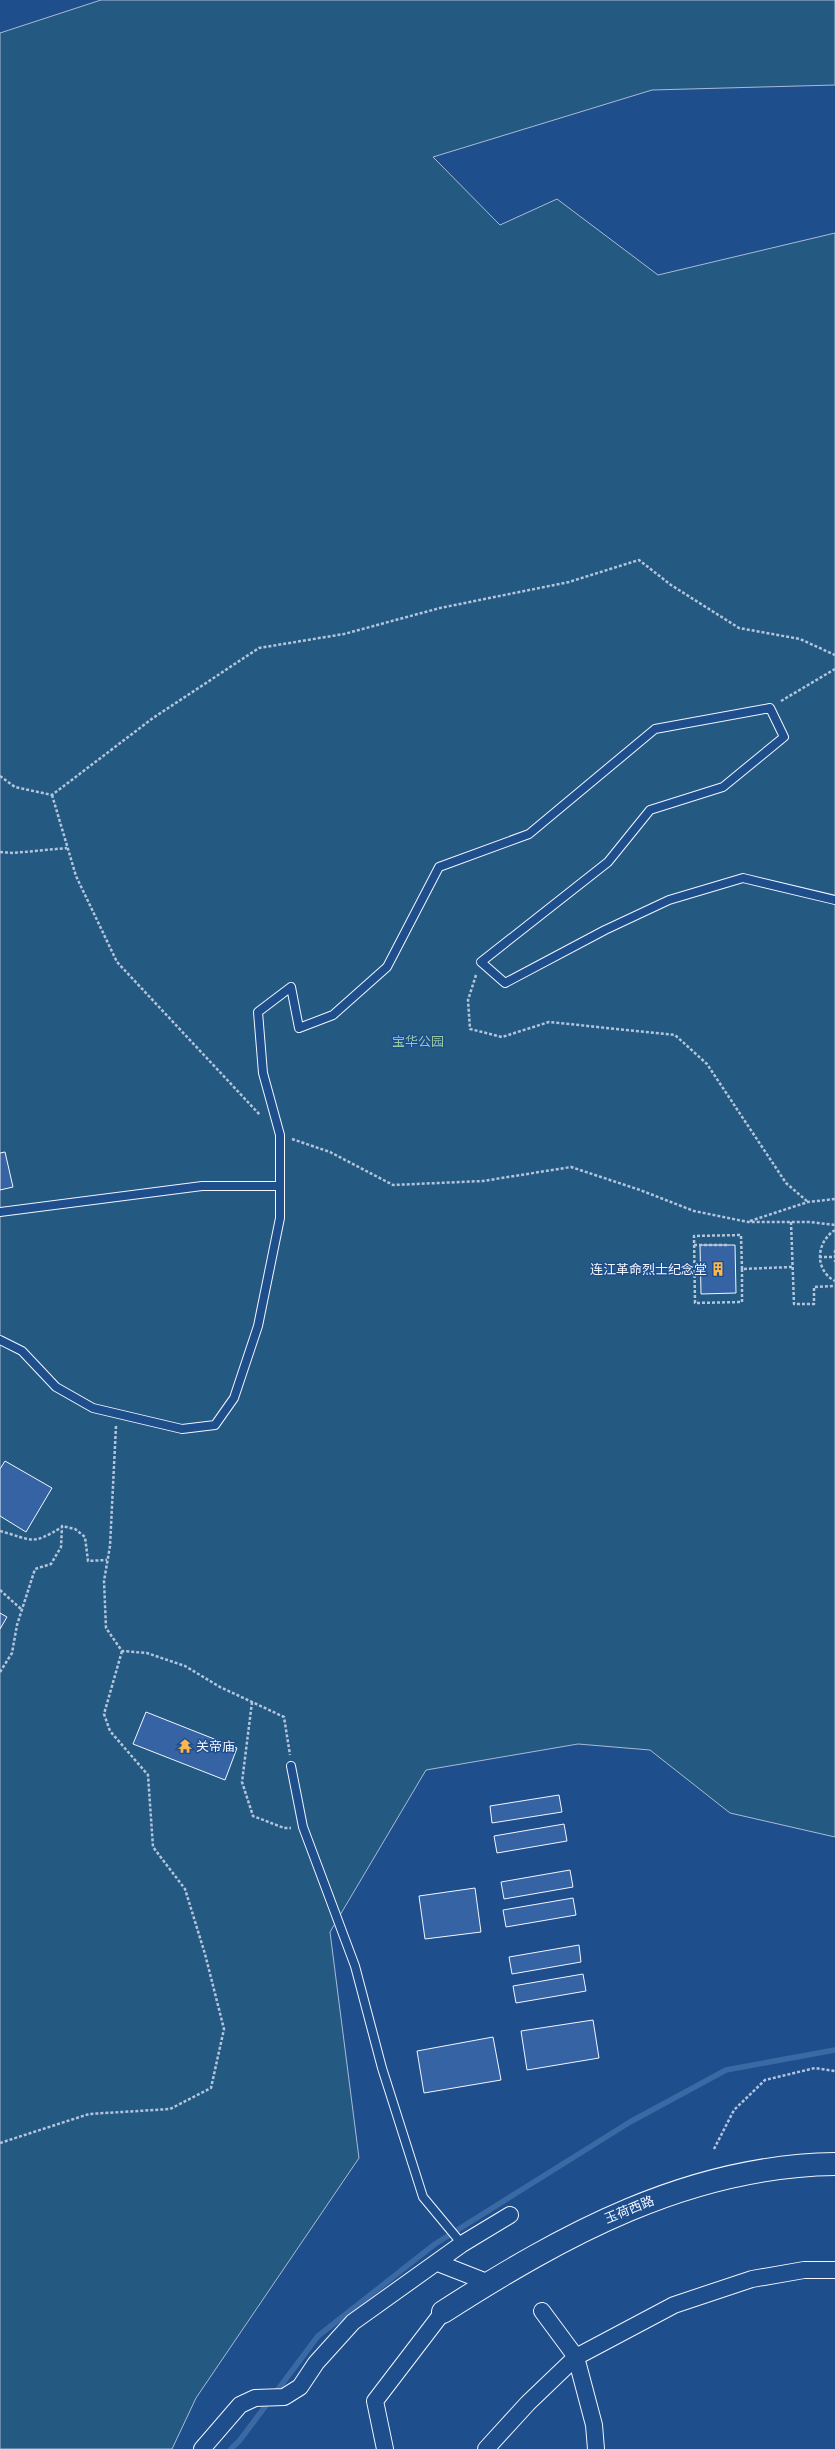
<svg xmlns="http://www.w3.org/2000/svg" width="835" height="2449" font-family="'Source Sans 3','Noto Sans SC',sans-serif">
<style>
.green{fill:#245a82;stroke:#a8bbd7}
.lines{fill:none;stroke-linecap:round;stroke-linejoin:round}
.stream{stroke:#3b69a3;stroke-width:5.5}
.building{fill:#3563a3;stroke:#f2f6ff}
.service-casing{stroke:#f2f6ff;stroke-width:10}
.minor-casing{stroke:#f2f6ff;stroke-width:18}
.secondary-casing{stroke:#f2f6ff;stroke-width:24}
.path{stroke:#b3c4dc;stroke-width:2.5;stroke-dasharray:3 2;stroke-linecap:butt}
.service{stroke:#1f4e8c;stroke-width:8}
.minor{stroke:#1f4e8c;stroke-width:16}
.secondary{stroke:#1f4e8c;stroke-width:22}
.labels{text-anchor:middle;stroke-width:3;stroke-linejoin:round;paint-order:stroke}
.park-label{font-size:13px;fill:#97c8a6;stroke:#1f4e8c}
.poi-label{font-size:13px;fill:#f2f6ff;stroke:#1f4e8c;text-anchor:end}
.street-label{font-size:13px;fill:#f2f6ff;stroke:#1f4e8c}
</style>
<rect width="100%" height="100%" fill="#1f4e8c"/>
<path class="green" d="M101,0H835V85L652,90L433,157L500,225L557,199L658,275L835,233V1837L730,1813L650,1750L578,1744L426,1770L330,1932L359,2158L196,2398L172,2449H0V33Z"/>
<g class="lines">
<path class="stream" d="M231,2449L240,2440L318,2336L435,2244L630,2122L726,2070L835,2050"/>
</g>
<path class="building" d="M5,1152L13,1187L0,1190V1153Z
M700,1245H735L736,1293L701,1294Z
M5,1461L52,1488L26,1532L0,1516V1469Z
M0,1613L7,1617L0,1629Z
M146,1712L237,1748L225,1780L133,1744Z
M559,1795L562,1812L492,1823L490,1806Z
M564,1824L567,1841L497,1853L494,1836Z
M570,1870L573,1887L504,1899L501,1882Z
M475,1888L481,1932L425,1939L419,1896Z
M573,1898L576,1915L506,1927L503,1910Z
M579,1945L581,1962L512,1974L509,1957Z
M583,1974L586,1991L516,2003L513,1986Z
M593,2020L599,2058L527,2070L521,2031Z
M493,2037L501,2080L424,2093L417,2051Z"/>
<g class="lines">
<defs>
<path id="service" d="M0,1212L202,1186H280
M0,1340L22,1351L56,1387L93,1408L182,1429L215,1425L234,1398L258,1326L280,1218V1135L263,1073L258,1012L291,987L299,1028L333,1015L387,967L439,867L529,834L655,729L770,708L784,737L723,787L650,810L608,862L481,962L505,983L605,930L669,900L743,878L835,900
M291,1766L303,1827L355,1966L382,2068L423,2197L462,2244"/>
<path id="minor" d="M438,2263L489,2283
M542,2311L576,2357L594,2425L596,2449
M202,2449L240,2405L255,2398L284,2397L300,2387L316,2363L353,2322L462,2244L510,2215
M385,2449L375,2401L443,2312
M486,2449L528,2403L576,2357L674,2305L752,2279L804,2270H835"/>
<path id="secondary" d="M443,2312C563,2235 688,2166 835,2164"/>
</defs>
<use href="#service" class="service-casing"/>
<use href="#minor" class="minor-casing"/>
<use href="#secondary" class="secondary-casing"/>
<path class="path" d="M781,701L835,669
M0,776L15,787L52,795L153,718L259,648L344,634L440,608L569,582L639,560L671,585L739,628L800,639L835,655
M52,795L76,876L117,962L260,1115
M0,852L13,853L67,848
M476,975L468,1000L470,1029L502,1037L549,1022L675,1035L707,1064L786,1183L808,1202
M292,1139L330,1152L393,1185L483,1181L571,1167L640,1190L694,1211L748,1222H810L835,1225
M750,1221L808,1202L835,1199
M791,1222L794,1304H814V1287L835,1286
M835,1230C816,1242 814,1270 835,1281
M694,1245H728
M835,1250V1262
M819,1257H834
M742,1269V1302L695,1303L694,1236L741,1235L742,1269L792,1267
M116,1426L110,1546L104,1581L106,1628L122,1651L147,1653L185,1666L220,1687L284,1717L290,1755
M0,1531C33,1540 31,1546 62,1527
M0,1590L21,1609
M0,1672L12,1653L17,1625L35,1569L51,1564L61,1547L62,1526L75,1529L85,1537L88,1561L107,1560
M252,1702L242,1782L253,1816L284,1828H291
M0,2143L89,2114L170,2109L211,2088L224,2029L205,1954L185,1889L153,1847L148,1775L110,1731L104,1714L122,1651
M714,2149L734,2110L765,2080L815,2068L835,2071"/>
<use href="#service" class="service"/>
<use href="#minor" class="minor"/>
<use href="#secondary" class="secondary"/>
</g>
<defs>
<symbol id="building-bare" viewBox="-9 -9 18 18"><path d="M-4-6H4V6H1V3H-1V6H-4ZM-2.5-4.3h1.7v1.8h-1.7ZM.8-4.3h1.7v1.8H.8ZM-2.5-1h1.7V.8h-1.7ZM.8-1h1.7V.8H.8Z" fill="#ffb74d" stroke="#1f4e8c" stroke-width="2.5" paint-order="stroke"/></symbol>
<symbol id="temple-bare" viewBox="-9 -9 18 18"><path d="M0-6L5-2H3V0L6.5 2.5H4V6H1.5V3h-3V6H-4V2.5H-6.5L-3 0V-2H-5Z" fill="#ffb74d" stroke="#1f4e8c" stroke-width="2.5" paint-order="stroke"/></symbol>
</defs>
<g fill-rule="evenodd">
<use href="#building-bare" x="708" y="1259" width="20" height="20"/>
<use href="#temple-bare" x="175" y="1736" width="20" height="20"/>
</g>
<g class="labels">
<g class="park-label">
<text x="418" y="1046">宝华公园</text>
</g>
<g class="poi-label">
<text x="707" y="1274">连江革命烈士纪念堂</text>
<text x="196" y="1751" text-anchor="start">关帝庙</text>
</g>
<g class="street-label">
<text transform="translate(629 2209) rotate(-22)" y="5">玉荷西路</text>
</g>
</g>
</svg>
